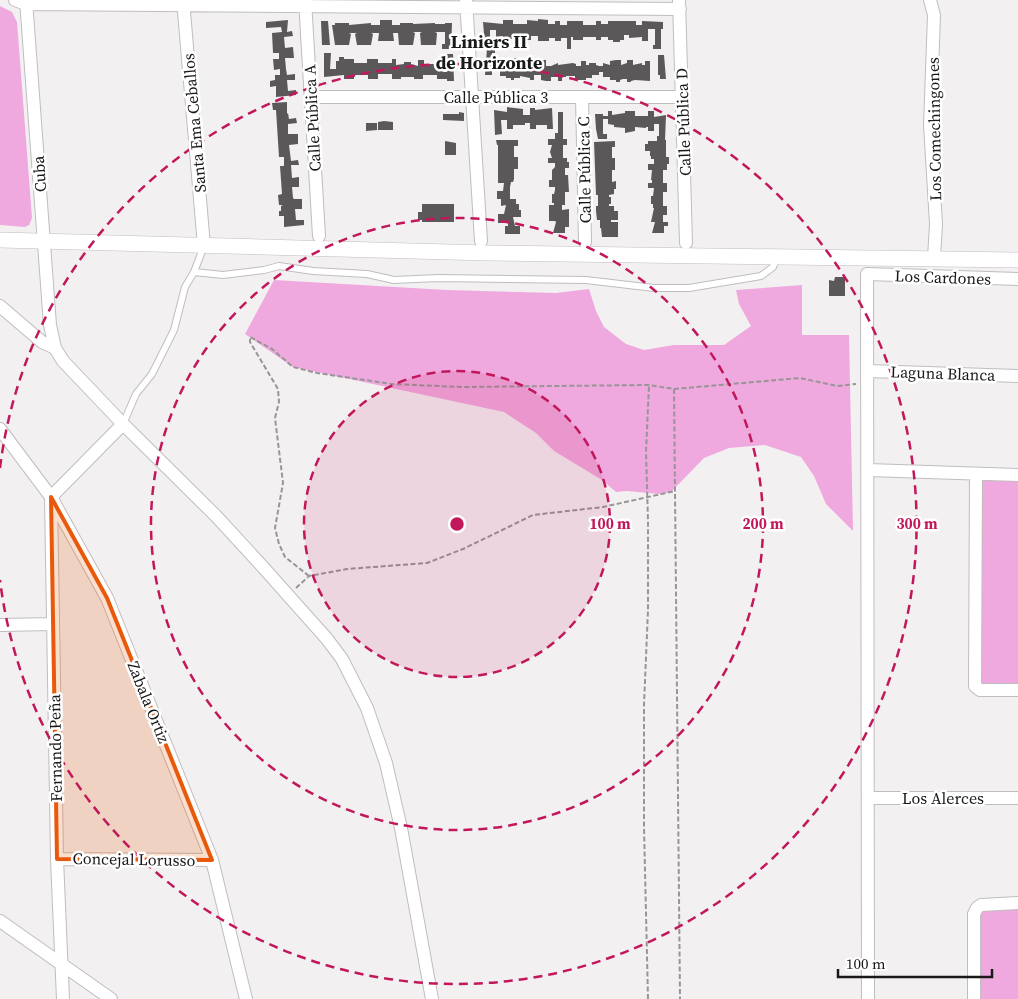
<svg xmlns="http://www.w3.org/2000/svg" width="1018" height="999" font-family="'Source Serif 4',serif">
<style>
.green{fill:#efa9df}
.building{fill:#5b585a}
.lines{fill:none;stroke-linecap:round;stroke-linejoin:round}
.service-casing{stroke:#c0bdbf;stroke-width:8}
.minor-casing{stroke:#c0bdbf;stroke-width:14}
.tertiary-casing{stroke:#c0bdbf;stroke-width:16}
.path{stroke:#979596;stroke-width:2;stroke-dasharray:5 2.5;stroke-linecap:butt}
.service{stroke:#fff;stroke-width:6}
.minor{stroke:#fff;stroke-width:12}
.tertiary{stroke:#fff;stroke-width:15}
.marked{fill:#e8590c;fill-opacity:0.2;stroke:#e8590c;stroke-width:4;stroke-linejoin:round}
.ring{fill:none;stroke:#c2185b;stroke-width:2.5;stroke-dasharray:9 6}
.labels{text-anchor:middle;stroke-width:5;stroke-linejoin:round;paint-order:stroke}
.street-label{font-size:16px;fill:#1a1919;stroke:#fff}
.neighbourhood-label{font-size:18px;font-weight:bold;fill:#1a1919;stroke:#fff}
.centre{fill:#c2185b;stroke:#fff;stroke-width:2.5}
.ring-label{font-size:15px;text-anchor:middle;font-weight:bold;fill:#c2185b;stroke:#fff;stroke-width:5;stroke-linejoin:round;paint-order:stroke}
</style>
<rect width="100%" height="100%" fill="#f3f0f2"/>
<path class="green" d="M0,6L12,12L17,22L32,218L29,225L25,227L0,225Z
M274,280L447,290L556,293L589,289L596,311L604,327L626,344L644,350L674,345H724L751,326L739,304L736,290L802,285V335H849L853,531L826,504L814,476L801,457L765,445L729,448L704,458L671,492L660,494L627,491L616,492L602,480L554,451L536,433L504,412L293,367L245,334Z
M976,474L1018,475V690H980Z
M1018,903V999H974L977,908Z"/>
<path class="building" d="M538,19L548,20V24H555V21H560V25H567V21H583V25H596V21H601V24H608V21H636V25H642V21L663,22V29H661V49H653V45H655V29H648V41H642V37L629,38V35H624V40H620V42H613V40H608V37H601V40H596V37H583V40H573V37H571V49H567V38H561V41H555V38H549V41H538V36H531V40H527V36H520V37H514V39H503V36L496,37V30H490V41H493V46H485L483,22L503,24V20H513V24H527V20L538,21Z
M288,20L287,32L292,31L293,36L284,37L285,48L293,47L294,58H285L286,69L287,75L295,74V80H287L288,91L296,90V95L276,97V86L270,87V81L275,80V75H280V69L274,70L273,59H279V53H273L272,33L282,32L281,27L266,28V22Z
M380,20H392V25H400V23H413V24L435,23V24H445V23H452L451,49H442V44H445V32H435L437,33L436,45H421L420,33L422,32H413L415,33L413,45H399L398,33H400H393L394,41H378L379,33H371L373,34L371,45H357L355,34L357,33H349L351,34L349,45H335L332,25H335V23H349V25L371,23V25H380Z
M321,21H328L330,45H322Z
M487,48H495V53H492V75H485Z
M324,53H331L330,69H336V61H339V57H344V59H354V63H367V59H378V63H392V59H396V65L404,64V62H411V64L418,66V60H424V64H437V60H443V72H447V59H444V54H453L454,81H447V79H437V75H423V79H414V77H401V79H392V74H378V79H368V75H354V79H344V75L324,77Z
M658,55H664L666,79H660V75H658Z
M511,58H517V64L526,63L530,66H534V62L541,64V60H546V66H551L558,63V65L573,63L576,64V66H581V61H586V65H589V63H596V65L599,66H603V63L610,65V61L616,60H621V65L627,63V60H633V65L642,63V65H645V61H650V81L635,80L631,81V82H627V79H623L620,80V82H616V80H610V77H603V72H599V75H592V78H586V80H575V76H566V77H562V81H558V77H551V81H546L541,80V75H534V80H530V78L520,76V78H514V80H511V78H506V76H500V62H506V60Z
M287,102V114L288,113L289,119L296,118L297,123L288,124V134H298V144L289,145L291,161L298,160L299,165H291L292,178L299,177V187H292L293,198L294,199H302V209H295L296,220H304V225L284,227V216H279V211H281V206L283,205H279L278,195L282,194L280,166H284V157H279L276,110H273L272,103Z
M507,107L523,109V115H530V108H535V110L552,108L553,129H547V125H536V129H530V123H525V125H513V129H507V120H501L502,134L495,135L494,110L507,112Z
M608,111H612V115L625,113V111H635V116H648V111H654V117L666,115L665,140H666V157H669V164H667V170H663V183H667V192H663V206H667V215H663V222H668V226H664V233H652L655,222H651L654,208H653V204H651V196H653L654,188H648V183H652V180H651L652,170H648V164H654V159H651V156H650V151H645V144H648V141H657V136H659V124H654V131H648V127H646V128L635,127V131L625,133V128L614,127V125L608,124V119H603V134H607V139H598L596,129L595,114H603V116H608Z
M459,112L464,113V121L443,120V114H459Z
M558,112H563V139H567V145H563V158H567V162H569V168H565V175H568L569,192H565V205H562V210L569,209V227H565V233H553L556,222L555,221H549V205H554V203H552V194H554L555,190V187H549V180H552V170L555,167V163H548V158H552L550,152L552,145H548V139H555V133H558Z
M384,121L393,122V130H378V122Z
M366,123H377V130L366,131Z
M496,140H518V146H514V157H518V169H514V179L513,182H511L510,187V199H516V204H519V210H521V217H513L515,226H520V234H505V226H508V223H498V214H504L506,205L501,206V199H497V191H503L504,183H498V145H497Z
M445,141L456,143V155H445Z
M615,141V147H612V158H615V170H612V182L616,181V189H614V194L609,195V197H611V204H609V206H614V211H618V220H611V222H618V237H602L601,228H600V220H597L596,211V206H598V195H596L594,142Z
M422,204H454V222H422V220H418V212H422Z
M835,277H845V296H829V280L834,281Z"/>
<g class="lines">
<defs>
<path id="service" d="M194,272L223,275L264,270L279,266L313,271L367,274L394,280L438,278L586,280L654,288H689L761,276L773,267L777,257
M123,424L136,394L152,374L174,330L185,287L194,272L204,246"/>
<path id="minor" d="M15,0L26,4L680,9
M26,0L50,325L55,348L63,361L123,424L216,516L262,566L327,639L342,659L367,708L386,763L401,828L432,999
M183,0L204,246
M305,0L319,236
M466,0L481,241
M679,0L686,243
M930,0L934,15L930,125L936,224L934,258
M311,97H682
M582,97L585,242
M0,306L42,342L55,348
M867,371L1018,376
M0,429L51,497L107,598L212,860L246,999
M868,470L1018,475
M976,474L975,686L980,690H1018
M0,625L53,624
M868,798H1018
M57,859L212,860
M0,921L111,999
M63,999L57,859L51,497L123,424
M868,999L867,274L1018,279
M974,999V914L977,908L981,905L1018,903"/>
<path id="tertiary" d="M0,240L487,253L1018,260"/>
</defs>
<use href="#service" class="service-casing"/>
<use href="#minor" class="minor-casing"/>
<use href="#tertiary" class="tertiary-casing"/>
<path class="path" d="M674,389L680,999
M309,576L285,557L279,544L275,528L283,483L275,418L279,402L278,389L250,342V337L272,349L293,367L317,373L392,384L461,387L649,385L674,389L800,378L837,386L856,384
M296,588L309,576L347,569L427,563L463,549L533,515L603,507L675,491
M648,999L644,827V705L648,610V521L646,452L649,385"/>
<use href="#service" class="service"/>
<use href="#minor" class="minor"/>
<use href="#tertiary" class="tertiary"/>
</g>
<path class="marked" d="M51,497L107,598L212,860L57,859Z"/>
<circle cx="457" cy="524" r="153" fill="#c2185b" fill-opacity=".12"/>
<g class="ring">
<circle cx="457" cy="524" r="153"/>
<circle cx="457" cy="524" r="306"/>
<path d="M0 468A460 460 0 1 1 0 580"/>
</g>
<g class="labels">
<g class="street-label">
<text x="496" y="103">Calle Pública 3</text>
<text transform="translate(312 118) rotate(-93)" y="6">Calle Pública A</text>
<text transform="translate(683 122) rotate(-92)" y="6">Calle Pública D</text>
<text transform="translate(194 123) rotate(-95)" y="6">Santa Ema Ceballos</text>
<text transform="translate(934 129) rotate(-91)" y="6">Los Comechingones</text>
<text transform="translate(584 170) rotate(-91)" y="6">Calle Pública C</text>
<text transform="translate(39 174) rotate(-94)" y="6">Cuba</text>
<text transform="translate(943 277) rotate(2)" y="6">Los Cardones</text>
<text transform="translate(943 373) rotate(2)" y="6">Laguna Blanca</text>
<text transform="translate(149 702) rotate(68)" y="6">Zabala Ortiz</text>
<text transform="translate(55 748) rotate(-91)" y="6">Fernando Peña</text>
<text x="943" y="804">Los Alerces</text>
<text transform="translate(134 859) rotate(1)" y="6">Concejal Lorusso</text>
</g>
<g class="neighbourhood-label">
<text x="489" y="48">Liniers II<tspan x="489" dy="21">de Horizonte</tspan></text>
</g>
</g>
<circle cx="457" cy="524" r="8" class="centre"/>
<g class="ring-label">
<text x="610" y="529">100 m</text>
<text x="763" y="529">200 m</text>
<text x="917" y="529">300 m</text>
</g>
<path d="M838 969v8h154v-8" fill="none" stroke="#1a1919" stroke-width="2.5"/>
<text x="846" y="969" font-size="15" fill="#1a1919" stroke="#ffffff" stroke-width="4" paint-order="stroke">100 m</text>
</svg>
